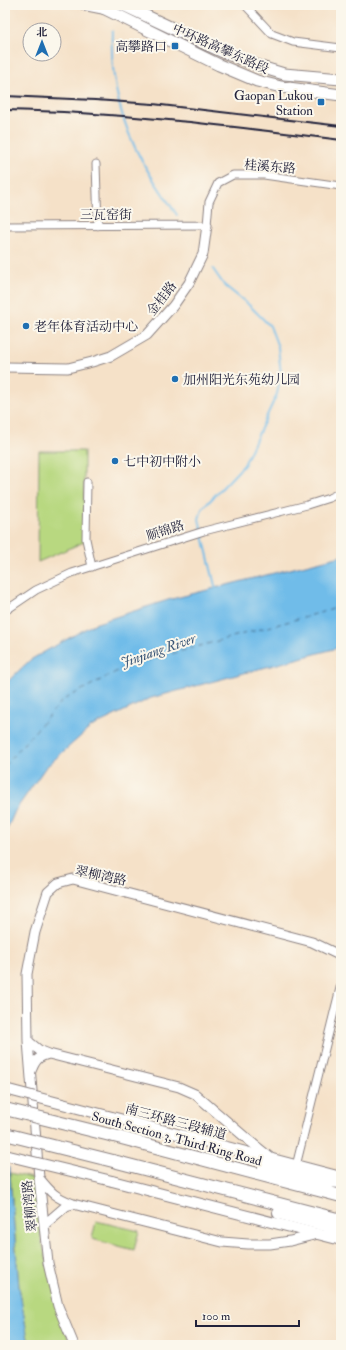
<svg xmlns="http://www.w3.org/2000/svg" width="346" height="1350" font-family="'IM FELL Double Pica','Noto Serif SC',serif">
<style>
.green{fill:#b8d880;stroke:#6d7d5e}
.water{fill:#6fbce9;stroke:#486f92}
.pier{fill:#f5e1c8}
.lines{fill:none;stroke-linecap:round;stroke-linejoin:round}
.stream{stroke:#6fbce9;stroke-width:2}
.ferry{stroke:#3d5878;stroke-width:1;stroke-dasharray:5 4;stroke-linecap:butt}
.minor-casing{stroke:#8c8282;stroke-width:9}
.tertiary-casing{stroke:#8c8282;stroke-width:11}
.secondary-casing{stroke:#8c8282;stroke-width:12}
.primary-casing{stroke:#8c8282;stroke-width:13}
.trunk-casing{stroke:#8c8282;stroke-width:14}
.minor{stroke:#fff;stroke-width:7}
.tertiary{stroke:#fff;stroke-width:9}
.secondary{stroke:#fff;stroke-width:10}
.primary{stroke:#fff;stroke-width:11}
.trunk{stroke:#fff;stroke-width:12}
.rail{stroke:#22223b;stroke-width:2}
.secondary-bridge-casing{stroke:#8c8282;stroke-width:12;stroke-linecap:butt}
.trunk-bridge-casing{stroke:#8c8282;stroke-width:14;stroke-linecap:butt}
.secondary-bridge{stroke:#fff;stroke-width:10}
.trunk-bridge{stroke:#fff;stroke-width:12}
.poi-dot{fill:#1f6fb2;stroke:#fbf7ec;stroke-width:1.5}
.labels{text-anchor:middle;stroke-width:4;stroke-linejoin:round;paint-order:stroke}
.poi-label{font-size:13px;fill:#22223b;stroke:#fbf7ec;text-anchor:start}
.street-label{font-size:13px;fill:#22223b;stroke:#fbf7ec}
.water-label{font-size:14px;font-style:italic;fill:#3d5878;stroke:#fbf7ec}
</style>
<rect width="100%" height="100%" fill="#fbf7ec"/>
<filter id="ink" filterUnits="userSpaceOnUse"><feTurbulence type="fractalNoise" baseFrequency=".025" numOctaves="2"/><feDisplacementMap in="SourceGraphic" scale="8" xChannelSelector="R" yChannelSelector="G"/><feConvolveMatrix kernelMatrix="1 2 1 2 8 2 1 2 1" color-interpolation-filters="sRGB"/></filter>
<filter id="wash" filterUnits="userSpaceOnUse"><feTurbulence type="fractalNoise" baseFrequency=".012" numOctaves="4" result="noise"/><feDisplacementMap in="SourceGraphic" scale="16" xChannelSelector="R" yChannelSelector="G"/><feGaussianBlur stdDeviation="0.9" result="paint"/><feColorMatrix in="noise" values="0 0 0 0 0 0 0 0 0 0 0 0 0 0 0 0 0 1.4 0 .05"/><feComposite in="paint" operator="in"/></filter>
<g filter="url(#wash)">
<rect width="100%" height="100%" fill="#f5e1c8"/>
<path class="green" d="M39,451H84V542L38,562Z
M10,1173L35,1179L42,1242L70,1345H29L19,1287Z
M96,1221L139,1231L134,1250L92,1239Z"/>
<path class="water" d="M341,556V647L151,698L91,727L45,768L15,811L5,834V684L30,660L94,624L168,600Z
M5,1119L19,1287L29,1345H5Z"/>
<path class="pier" d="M5,1117L7,1118L12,1168L5,1166Z"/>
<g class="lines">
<path class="stream" d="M112,31C110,76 120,121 142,161C152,179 165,197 177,215
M213,269L224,285L249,305L270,326L278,347L281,374L277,394L244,465L202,509L199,519L216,590"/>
<path class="ferry" d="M5,766L11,758L63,700L127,666L330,610L341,605"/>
</g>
</g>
<g filter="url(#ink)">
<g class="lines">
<defs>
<path id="minor" d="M245,5L272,34L293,42L341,48
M96,164L98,226
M5,226L207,225L209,202L218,183L233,175H264L341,186
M87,482L86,539L92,567
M5,611L36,590L72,573L204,531L307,505L329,498L341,492
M296,1166L341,984"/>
<path id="tertiary" d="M5,367L68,368L92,362L111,356L147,335L173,306L189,283L203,254L207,225
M28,1041L39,1050L49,1054L179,1087L195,1094L246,1138L272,1159
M31,1071C35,1061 37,1057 49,1054
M39,1178C51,1193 55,1197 73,1204
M44,1225L66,1206L73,1204L222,1242L248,1244H270L290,1241L318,1234
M74,1345L58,1306L48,1263L39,1178L28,1041L27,974L35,932L48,892L58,883L73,879L312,942L341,956"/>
<path id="secondary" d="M85,5L105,9
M112,1117L341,1177
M112,1181L341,1240"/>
<path id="primary" d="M97,5L219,65L257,81L281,87L341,95
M123,5L223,52L261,67L284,74L341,79"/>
<path id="trunk" d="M114,1136L341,1196
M117,1162L341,1220
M264,1167L314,1180L341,1182
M279,1213L325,1225L341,1232"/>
</defs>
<use href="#minor" class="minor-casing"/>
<use href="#tertiary" class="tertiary-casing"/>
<use href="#secondary" class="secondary-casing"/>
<use href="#primary" class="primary-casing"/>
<use href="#trunk" class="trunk-casing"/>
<use href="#minor" class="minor"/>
<use href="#tertiary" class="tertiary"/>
<use href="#secondary" class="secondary"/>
<use href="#primary" class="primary"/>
<use href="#trunk" class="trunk"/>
<path class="rail" d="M5,96L95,100L153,104L341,126
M5,110C118,112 229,126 341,140"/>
<defs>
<path id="secondary-bridge" d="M5,1089L112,1117
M5,1155L112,1181"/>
<path id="trunk-bridge" d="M5,1109L114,1136
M5,1134L117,1162"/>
</defs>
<use href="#secondary-bridge" class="secondary-bridge-casing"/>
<use href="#trunk-bridge" class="trunk-bridge-casing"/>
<use href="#secondary-bridge" class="secondary-bridge"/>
<use href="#trunk-bridge" class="trunk-bridge"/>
</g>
</g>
<g class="poi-dot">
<rect x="171" y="42" width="8" height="8" rx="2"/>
<rect x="317" y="98" width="8" height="8" rx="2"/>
<circle cx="26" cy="326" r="4"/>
<circle cx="175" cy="379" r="4"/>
<circle cx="115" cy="461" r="4"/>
</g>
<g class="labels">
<g class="poi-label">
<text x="167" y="51" text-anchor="end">高攀路口</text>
<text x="313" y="100" text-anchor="end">Gaopan Lukou<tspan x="313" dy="15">Station</tspan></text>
<text x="34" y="331">老年体育活动中心</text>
<text x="183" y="384">加州阳光东苑幼儿园</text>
<text x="123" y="466">七中初中附小</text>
</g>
<g class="street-label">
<text transform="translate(221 48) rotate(24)" y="5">中环路高攀东路段</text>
<text transform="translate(270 166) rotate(5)" y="5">桂溪东路</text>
<text x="106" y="219">三瓦窑街</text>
<text transform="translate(161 298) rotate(-52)" y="5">金桂路</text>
<text transform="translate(165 530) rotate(-18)" y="5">顺锦路</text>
<text transform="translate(101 875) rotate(12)" y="5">翠柳湾路</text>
<text transform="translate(176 1121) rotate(15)" y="5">南三环路三段辅道</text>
<text transform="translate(177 1138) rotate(15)" y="5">South Section 3, Third Ring Road</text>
<text transform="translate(29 1206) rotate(-96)" y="5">翠柳湾路</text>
</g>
<g class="water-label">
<text transform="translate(158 650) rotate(-19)" y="5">Jinjiang River</text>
</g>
</g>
<rect width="346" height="1350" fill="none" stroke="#fbf7ec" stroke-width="20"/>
<g transform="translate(42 42)"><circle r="19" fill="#fbf7ec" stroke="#a4a2a5"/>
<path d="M0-3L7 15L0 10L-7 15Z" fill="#1f6fb2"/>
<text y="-6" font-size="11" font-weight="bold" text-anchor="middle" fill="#22223b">北</text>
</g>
<path d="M196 1320v6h103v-6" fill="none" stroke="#22223b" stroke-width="2"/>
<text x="202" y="1320" font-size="12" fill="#22223b" stroke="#fbf7ec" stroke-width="3" paint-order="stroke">100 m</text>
</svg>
